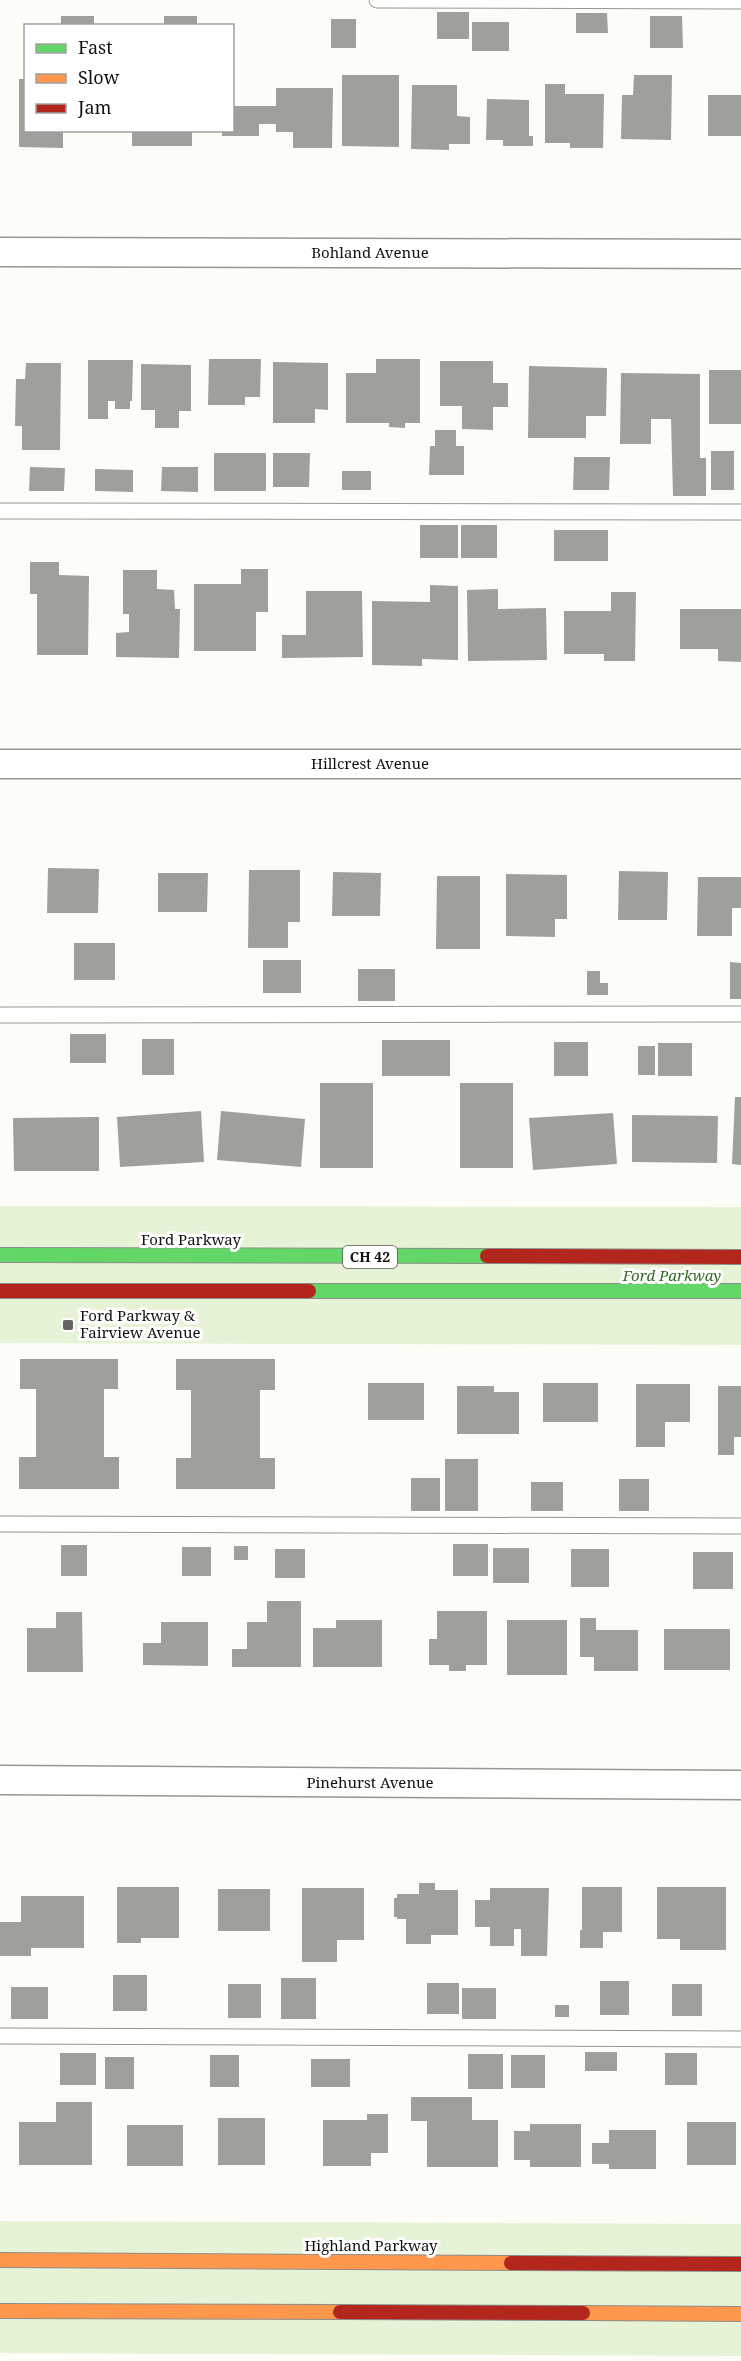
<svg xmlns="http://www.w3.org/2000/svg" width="741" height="2361" font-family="'Noto Serif',serif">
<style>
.green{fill:#e7f3d7}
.building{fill:#a19f9c}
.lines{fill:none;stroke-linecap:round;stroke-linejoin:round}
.lane-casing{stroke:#979795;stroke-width:17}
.street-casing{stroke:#979795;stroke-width:31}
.fast-casing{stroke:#8e8d8b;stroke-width:16}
.slow-casing{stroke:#8e8d8b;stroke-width:16}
.jam-casing{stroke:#8e8d8b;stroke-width:16}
.lane{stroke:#fffffe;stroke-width:15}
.street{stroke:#fffffe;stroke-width:28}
.fast{stroke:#63d668;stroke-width:14}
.slow{stroke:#ff974d;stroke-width:14}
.jam{stroke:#b3261e;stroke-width:14}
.poi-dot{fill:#646362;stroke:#fff;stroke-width:2}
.labels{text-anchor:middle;stroke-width:6;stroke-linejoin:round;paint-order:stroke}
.shield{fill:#fff;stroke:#585858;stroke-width:1.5}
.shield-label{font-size:14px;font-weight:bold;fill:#111}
.street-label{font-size:15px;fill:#111;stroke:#fff}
.park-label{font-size:15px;font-style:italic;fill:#2f6b1f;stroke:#fff}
.poi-label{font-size:15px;fill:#111;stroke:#fff;text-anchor:start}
</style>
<rect width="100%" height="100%" fill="#fdfcf7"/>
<path class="green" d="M0,1206L741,1207V1345L0,1343Z
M0,2221L741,2224V2356L0,2353Z"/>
<path class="building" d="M437,12H469V39H437Z
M576,13H607L608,33H576Z
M61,16H94V26H61Z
M164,16H197V26H164Z
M650,16H682L683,48H650Z
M331,19H356V48H331Z
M472,22H509V51H472Z
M342,75H399V147L342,146Z
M634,75H672L671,140L621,139L622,95H633Z
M19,79H26V130H63V148L19,147Z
M545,84H565V94H604L603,148H570V143H545Z
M412,85H457V116L470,117V144H449V150L411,149Z
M276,88H333L332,148H293V132H276V124H259V136H222V130H232V106H276Z
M708,95H741V136H708Z
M487,99L529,100V136H533V146H503V140H486Z
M132,130H192V146H132Z
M209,359H261L260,397H245V405H208Z
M376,359H420V423H405V428L389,427V423H346V373H376Z
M88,360H133L132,401H130V409H115V401H108V419H88Z
M440,361H493V383H508V407H493V430L462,429V406H440Z
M273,362L328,363V410L315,409V423H273Z
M26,363H61L60,450H22V426H15L16,379H25Z
M141,364L191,365V411H179V428H155V410H141Z
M529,366L607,368L606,416H586V438H528Z
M709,370H741V424H709Z
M621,373L700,374V458H706V496H673L671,419H651V444H620Z
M435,430H456V446H464V475H429L430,446H435Z
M711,451H734V490H711Z
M214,453H266V491H214Z
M273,453H310L309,487H273Z
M574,457H610L609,490H573Z
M30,467L65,468L64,491H29Z
M162,467H198V492L161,491Z
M95,469L133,470V492L95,491Z
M342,471H371V490H342Z
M420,525H458V558H420Z
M461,525H497V558H461Z
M554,530H608V561H554Z
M30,562H59V575L89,576L88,655H37V594H30Z
M241,569H268V612H256V651H194V584H241Z
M123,570H157V589L174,590L175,609H180L179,658L116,657V633L129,632V614H123Z
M430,585L458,586V660L422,659V666L372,665V601L430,602Z
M498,589V609L546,608L547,660L468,661L467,590Z
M306,591H362L363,657L282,658V635H306Z
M611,592H636L635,661H604V654H564V611H611Z
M680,609H741V662L718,661V649H680Z
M48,868L99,869L98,913H47Z
M249,870H300V922H288V948H248Z
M619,871L668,872L667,920H618Z
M333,872L381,873L380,916H332Z
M158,873H208L207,912H158Z
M506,874L567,875V919H555V937L506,936Z
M437,876H480V949H436Z
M698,877H741V908H732V936H697Z
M74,943H115V980H74Z
M263,960H301V993H263Z
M730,962L741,963V999H730Z
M358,969H395V1001H358Z
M587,971H600V983H608V995H587Z
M70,1034H106V1063H70Z
M142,1039H174V1075H142Z
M382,1040H450V1076H382Z
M554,1042H588V1076H554Z
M658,1043H692V1076H658Z
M638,1046H655V1075H638Z
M320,1083H373V1168H320Z
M460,1083H513V1168H460Z
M735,1097H741V1165L732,1164Z
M201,1111L204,1162L120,1167L117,1117Z
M221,1111L305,1119L301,1167L217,1160Z
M613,1113L617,1164L533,1170L529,1118Z
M632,1115L718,1116L717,1163L632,1162Z
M99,1117V1171H14L13,1118Z
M20,1359H118V1389H104V1457H119V1489H19V1457H36V1389H20Z
M176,1359H275V1390H260V1458H275V1489H176V1458H191V1390H176Z
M368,1383H424V1420H368Z
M543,1383H598V1422H543Z
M636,1384H690V1422H665V1447H636Z
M457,1386H494V1392H519V1434H457Z
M718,1386H741V1437H734V1455H718Z
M445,1459H478V1511H445Z
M411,1478H440V1511H411Z
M619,1479H649V1511H619Z
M531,1482H563V1511H531Z
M453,1544H488V1576H453Z
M61,1545H87V1576H61Z
M234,1546H248V1560H234Z
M182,1547H211V1576H182Z
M493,1548H529V1583H493Z
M275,1549H305V1578H275Z
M571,1549H609V1587H571Z
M693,1552H733V1589H693Z
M267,1601H301V1667H232V1649H247V1622H267Z
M437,1611H487V1665H466V1671H449V1665H429V1639H437Z
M56,1612H82L83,1672H27V1628H56Z
M580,1618H596V1630H638V1671H594V1657H580Z
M336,1620H382V1667H313V1628H336Z
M507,1620H567V1675H507Z
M161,1622H208V1666L143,1665V1643H161Z
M664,1629H730V1670H664Z
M419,1883H435V1890H458V1935H431V1944H406V1919H397V1917H394V1898H397V1894H419Z
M117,1887H179V1938H141V1943H117Z
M582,1887H622V1932H603V1948H580V1930H582Z
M657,1887H726V1950H680V1939H657Z
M302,1888H364V1940H337V1962H302Z
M490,1888H549L547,1956H521V1929H514V1946H490V1927H475V1900H490Z
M218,1889H270V1931H218Z
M21,1896H84V1948H31V1956H0V1922H21Z
M113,1975H147V2011H113Z
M281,1978H316V2019H281Z
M600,1981H629V2015H600Z
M427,1983H459V2014H427Z
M228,1984H261V2018H228Z
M672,1984H702V2016H672Z
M11,1987H48V2019H11Z
M462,1988H496V2019H462Z
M555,2005H569V2017H555Z
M585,2052H617V2071H585Z
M60,2053H96V2085H60Z
M665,2053H697V2085H665Z
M468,2054H503V2089H468Z
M210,2055H239V2087H210Z
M511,2055H545V2088H511Z
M105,2057H134V2089H105Z
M311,2059H350V2087H311Z
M411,2097H472V2120H498V2167H427V2121H411Z
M56,2102H92V2165H19V2122H56Z
M367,2114H388V2153H371V2166H323V2120H367Z
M218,2118H265V2165H218Z
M687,2122H736V2165H687Z
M530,2124H581V2167H530V2160H514V2131H530Z
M127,2125H183V2166H127Z
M609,2130H656V2169H609V2164H592V2143H609Z"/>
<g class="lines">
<defs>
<path id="lane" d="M377,0L741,1
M0,511L741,512
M0,1015L741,1014
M0,1524L741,1526
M0,2036L741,2039"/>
<path id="street" d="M0,252L741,254
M0,764H741
M0,1780L741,1785"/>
<path id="fast" d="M0,1255L487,1256
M309,1291H741"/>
<path id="slow" d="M0,2260L511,2263
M0,2311L340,2312
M583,2313L741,2314"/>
<path id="jam" d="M487,1256L741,1257
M0,1291H309
M511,2263L741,2264
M340,2312L583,2313"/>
</defs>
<use href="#lane" class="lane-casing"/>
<use href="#street" class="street-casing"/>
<use href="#fast" class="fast-casing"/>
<use href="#slow" class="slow-casing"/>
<use href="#jam" class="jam-casing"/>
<use href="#lane" class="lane"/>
<use href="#street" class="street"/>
<use href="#fast" class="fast"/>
<use href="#slow" class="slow"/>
<use href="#jam" class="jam"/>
</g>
<rect class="poi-dot" x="62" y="1319" width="12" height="12" rx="3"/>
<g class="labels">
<rect class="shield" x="343" y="1246" width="54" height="22" rx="4.5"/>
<g class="shield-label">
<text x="370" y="1262">CH 42</text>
</g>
<g class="street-label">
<text x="370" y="258">Bohland Avenue</text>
<text x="370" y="769">Hillcrest Avenue</text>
<text x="191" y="1245">Ford Parkway</text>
<text x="370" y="1788">Pinehurst Avenue</text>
<text x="371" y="2251">Highland Parkway</text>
</g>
<g class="park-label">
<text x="672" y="1281">Ford Parkway</text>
</g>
<g class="poi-label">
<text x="80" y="1321">Ford Parkway &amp;<tspan x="80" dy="17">Fairview Avenue</tspan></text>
</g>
</g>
<rect x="24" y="24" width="210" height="108" fill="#ffffff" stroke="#a0a0a0" stroke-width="1.5"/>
<rect x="36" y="44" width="30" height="9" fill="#63d668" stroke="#a0a0a0" stroke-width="1.5"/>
<text x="78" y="54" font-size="18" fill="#111111">Fast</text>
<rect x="36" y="74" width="30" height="9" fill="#ff974d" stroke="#a0a0a0" stroke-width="1.5"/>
<text x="78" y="84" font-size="18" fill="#111111">Slow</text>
<rect x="36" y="104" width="30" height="9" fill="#b3261e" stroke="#a0a0a0" stroke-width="1.5"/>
<text x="78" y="114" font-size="18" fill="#111111">Jam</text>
</svg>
